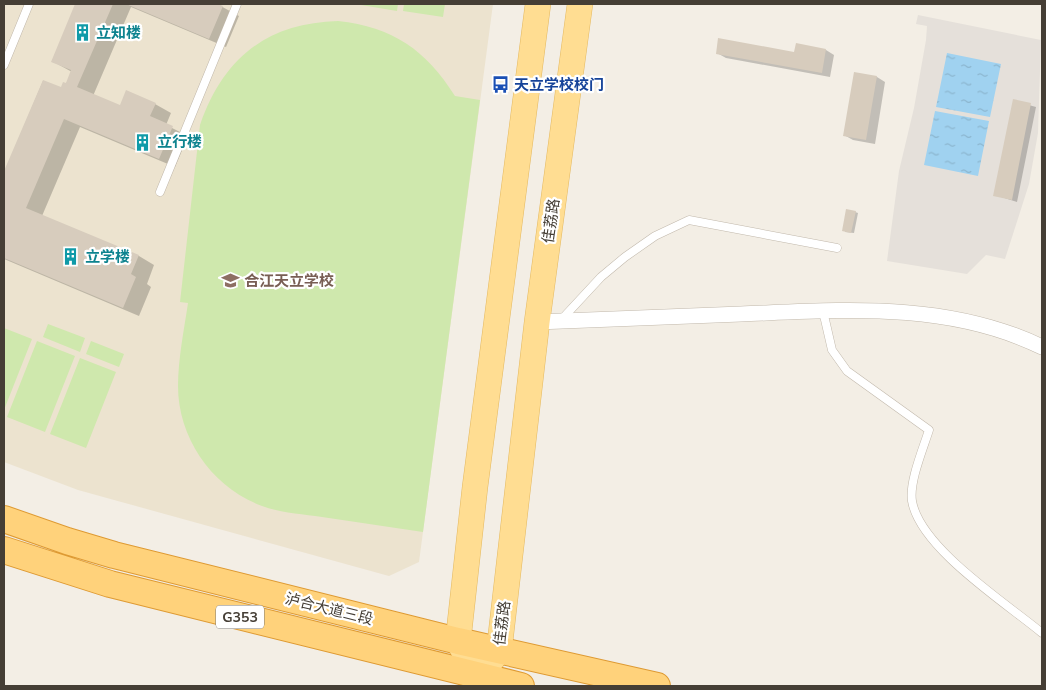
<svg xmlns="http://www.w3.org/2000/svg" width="1046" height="690" font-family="Mulish,'Noto Sans SC',sans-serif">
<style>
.industrial{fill:#e5e0da}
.education{fill:#ece3cf}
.park{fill:#cfe8ad}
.water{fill:url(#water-ripples)}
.shadow{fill:#0003}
.building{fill:#d7ccbd}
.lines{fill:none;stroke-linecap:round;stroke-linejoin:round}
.service-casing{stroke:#c1b8ab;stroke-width:9}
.minor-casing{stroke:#c1b8ab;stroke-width:16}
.primary-casing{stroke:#e4b961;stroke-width:26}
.trunk-casing{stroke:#de9a33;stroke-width:28}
.service{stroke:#fff;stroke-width:8}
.minor{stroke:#fff;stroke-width:15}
.primary{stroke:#ffdd92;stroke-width:25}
.trunk{stroke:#ffd27b;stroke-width:26}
.labels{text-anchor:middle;stroke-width:4.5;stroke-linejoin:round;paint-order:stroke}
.shield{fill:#fff;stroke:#7d7872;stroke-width:1}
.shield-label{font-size:14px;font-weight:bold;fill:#453e35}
.culture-label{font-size:15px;font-weight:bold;fill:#0d838f;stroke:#fff;text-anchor:start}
.transit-label{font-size:15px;font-weight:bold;fill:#164399;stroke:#fff;text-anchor:start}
.street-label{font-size:15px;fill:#453e35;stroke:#fff}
.education-label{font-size:15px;font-weight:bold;fill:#785e54;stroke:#fff;text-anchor:start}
</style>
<defs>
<pattern id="water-ripples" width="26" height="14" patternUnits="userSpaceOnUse" patternTransform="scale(1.25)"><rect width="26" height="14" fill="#a0d2f0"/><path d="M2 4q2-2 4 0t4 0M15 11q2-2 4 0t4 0" fill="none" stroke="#8bb5ce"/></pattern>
</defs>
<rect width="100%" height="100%" fill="#f3eee5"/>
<path class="industrial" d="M918,15L1041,40L1038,133L1029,184L1005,259L986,255L967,274L887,261L899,171L914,108L926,40L927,26L916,24Z"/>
<path class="education" d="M4,4H493L419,562L389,576L78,490L4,462Z"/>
<path class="park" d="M355,4H398L397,11Z
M404,4H445L443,17L403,11Z
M338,21C393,27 426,50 455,96L480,100L423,532C389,527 356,522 322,517C302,514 281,513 262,506C213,488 178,439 178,386C178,359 184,330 188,303L180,302L200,125C223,58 267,23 338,21Z
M48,324L85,338L80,352L43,337Z
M4,328L32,339L4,410Z
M37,341L75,356L45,432L7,417Z
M91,341L124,354L119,367L86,354Z
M80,358L116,372L86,448L50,434Z"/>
<path class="water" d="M947,53L1001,64L990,117L936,107Z
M935,111L989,121L978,176L924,165Z"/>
<path class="shadow" d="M77,4H217L239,16L226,47L131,7L93,96L121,107L155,104L171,113L166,125L188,136L175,167L80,127L42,216L139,256L154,265L147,284L151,287L139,316L4,259V174L43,81L61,89L66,84L72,72L52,61Z
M826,50L834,55L830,77L726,58L717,53H795Z
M855,74L877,77L885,82L875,144L853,140L844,135Z
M1014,101L1036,107L1017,202L995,195Z
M855,212L858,213L854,233L845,232Z"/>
<path class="building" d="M75,4H113L77,87L120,105L126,90L156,103L150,116L173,126L159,159L64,119L26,208L139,255L131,274L136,277L123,308L4,258V171L43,80L61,87L63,82L66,83L71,70L51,62Z
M126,4H218L223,6L209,39Z
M718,38L794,52L796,43L826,49L822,73L716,54Z
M854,72L877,76L866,140L843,136Z
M1013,99L1031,103L1012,200L993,196Z
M846,209L856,211L851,233L842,231Z"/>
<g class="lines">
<defs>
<path id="service" d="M4,65L29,4
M160,192L237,4
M823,311L832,350L847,371L929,430C923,449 909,482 912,501C920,548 1006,603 1042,633
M562,319L601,277L625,257L655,236L689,220L837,248"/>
<path id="minor" d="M537,322C605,319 673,317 741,314C843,310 947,301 1042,347"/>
<path id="primary" d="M538,4L475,487L458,641L478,677L499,651L537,322L580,4"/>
<path id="trunk" d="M4,519L67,541L114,555L458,641L657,686
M4,550L110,584L521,686"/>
</defs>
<use href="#service" class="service-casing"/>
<use href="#minor" class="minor-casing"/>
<use href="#primary" class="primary-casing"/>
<use href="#trunk" class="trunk-casing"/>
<use href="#service" class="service"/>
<use href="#minor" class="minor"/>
<use href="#primary" class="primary"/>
<use href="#trunk" class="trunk"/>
</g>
<defs>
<symbol id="building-bare" viewBox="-9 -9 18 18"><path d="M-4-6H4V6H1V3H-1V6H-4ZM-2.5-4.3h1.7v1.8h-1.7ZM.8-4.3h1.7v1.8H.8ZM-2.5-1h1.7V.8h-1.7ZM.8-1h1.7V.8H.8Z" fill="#0f9aa8" stroke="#fff" stroke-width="2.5" paint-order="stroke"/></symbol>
<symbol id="bus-bare" viewBox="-9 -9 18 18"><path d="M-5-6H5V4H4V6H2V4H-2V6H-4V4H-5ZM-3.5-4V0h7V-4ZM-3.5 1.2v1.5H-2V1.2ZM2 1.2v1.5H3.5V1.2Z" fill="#1a4fb4" stroke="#fff" stroke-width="2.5" paint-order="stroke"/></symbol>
<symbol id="school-bare" viewBox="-9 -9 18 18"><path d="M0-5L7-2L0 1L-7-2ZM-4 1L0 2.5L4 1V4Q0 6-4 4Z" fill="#8d6e63" stroke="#fff" stroke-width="2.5" paint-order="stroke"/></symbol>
</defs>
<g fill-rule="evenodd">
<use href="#building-bare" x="70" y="20" width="25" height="25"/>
<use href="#bus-bare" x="488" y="72" width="25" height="25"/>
<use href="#building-bare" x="130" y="130" width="25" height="25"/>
<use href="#building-bare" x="58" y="244" width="25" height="25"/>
<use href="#school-bare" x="218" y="268" width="25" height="25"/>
</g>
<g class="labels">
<rect class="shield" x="216" y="605.5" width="48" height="23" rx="4"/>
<g class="shield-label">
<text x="240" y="622">G353</text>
</g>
<g class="culture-label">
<text x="96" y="38">立知楼</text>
<text x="157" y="147">立行楼</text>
<text x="85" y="262">立学楼</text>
</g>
<g class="transit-label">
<text x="514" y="90">天立学校校门</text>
</g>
<g class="street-label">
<text transform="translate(551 221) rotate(-82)" y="5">佳荔路</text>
<text transform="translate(329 609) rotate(14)" y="5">泸合大道三段</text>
<text transform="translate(502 623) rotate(-83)" y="5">佳荔路</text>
</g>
<g class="education-label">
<text x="244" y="286">合江天立学校</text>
</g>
</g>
<rect width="1046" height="690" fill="none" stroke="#453e35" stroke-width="10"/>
</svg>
